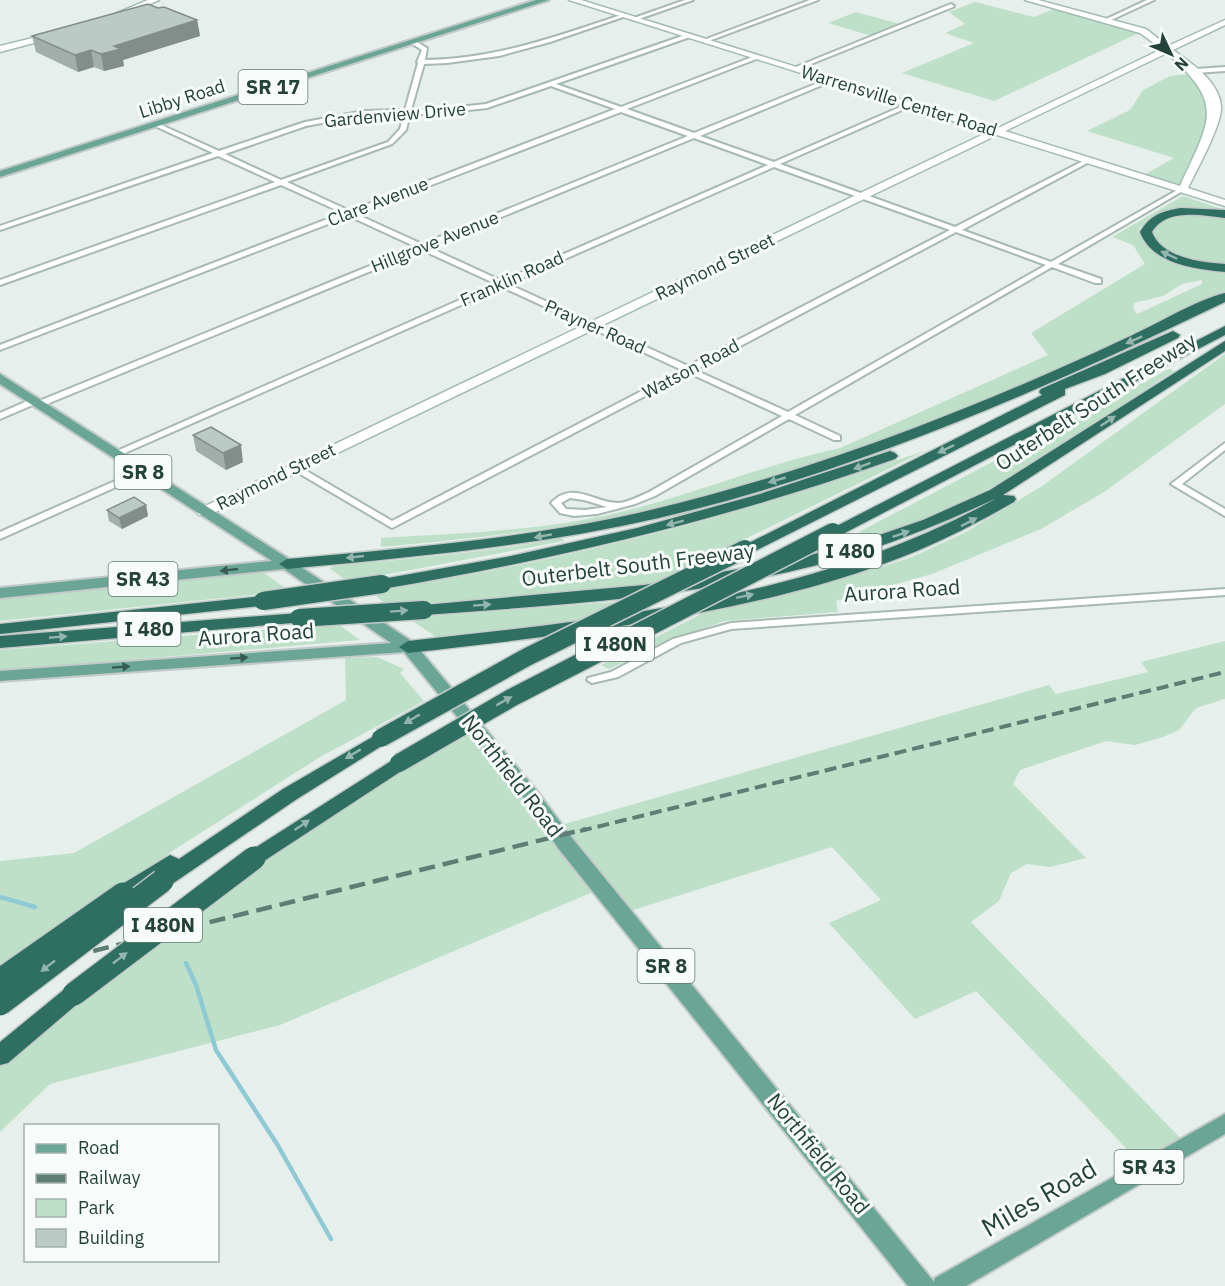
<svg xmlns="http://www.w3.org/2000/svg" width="1225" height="1286" font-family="'IBM Plex Sans',sans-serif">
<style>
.green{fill:#bfe0c8;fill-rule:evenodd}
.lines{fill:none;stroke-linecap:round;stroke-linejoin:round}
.stream{stroke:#8ec9d4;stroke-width:4.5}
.street-casing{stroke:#a8b8b2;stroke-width:4}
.secondary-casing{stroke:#a4bbb3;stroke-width:3}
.primary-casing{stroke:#c2cac8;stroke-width:4}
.highway-casing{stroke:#c2cac8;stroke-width:3}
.street{fill:#fff;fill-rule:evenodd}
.secondary{fill:#fff;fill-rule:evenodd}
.primary{fill:#6aa596;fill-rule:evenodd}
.highway{fill:#2f6f62;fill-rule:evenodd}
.rail-far1{stroke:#5f7d75;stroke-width:4;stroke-dasharray:12 6;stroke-linecap:butt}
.rail{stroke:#5f7d75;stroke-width:4.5;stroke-dasharray:16 8;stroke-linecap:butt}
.highway-bridge-far1-casing{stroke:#c2cac8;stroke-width:21;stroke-linecap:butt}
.highway-bridge-casing{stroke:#c2cac8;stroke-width:26;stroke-linecap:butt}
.highway-bridge-far1{stroke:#2f6f62;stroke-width:18}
.highway-bridge{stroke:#2f6f62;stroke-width:23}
.wall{fill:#a1aea9}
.shaded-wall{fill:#838d89}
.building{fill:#bbcac4;stroke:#838d89;stroke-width:1.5}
.oneway{fill:#93b5ae}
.oneway2{fill:#365b51}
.labels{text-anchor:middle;stroke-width:6;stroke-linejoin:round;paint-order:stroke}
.far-street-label{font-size:18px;fill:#24423a;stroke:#f7fbf9}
.shield{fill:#f7fbf9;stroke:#637a73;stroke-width:1.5}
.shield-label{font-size:20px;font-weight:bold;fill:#24423a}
.street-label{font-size:21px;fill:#24423a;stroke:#f7fbf9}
.near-street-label{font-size:26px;fill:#24423a;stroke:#f7fbf9}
</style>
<rect width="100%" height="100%" fill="#e6efeb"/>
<path class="green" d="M975,2L1034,17L1058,7L1143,31L994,101L902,73L974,43L945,33L965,24L949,12Z
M856,12L903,25L875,37L828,23Z
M1198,73L1217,105L1183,189L1142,176L1174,158L1087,131L1130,110L1143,90L1170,76Z
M1183,196L1225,210V212L1164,213L1139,228C1151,265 1192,265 1225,271V291C1040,379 851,464 650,510C562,530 471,538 381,547V538C461,533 543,531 621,512C695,494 766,464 840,448L1048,355L1031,333L1145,264L1133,245L1112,237ZM1202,280V284L1137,314L1133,308L1134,303L1163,296L1182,284Z
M1187,214L1225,216V266C1198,261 1170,260 1153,235C1155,219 1173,217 1187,214Z
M1225,354V404L1104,492L1041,529L932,574L836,601L838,612L725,621L670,640L609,669L601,665L719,605L771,597L878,568L912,557L966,532L1042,486Z
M1169,369L1174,371C1076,434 983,507 868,538L859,532Z
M927,450L649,586L388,606L371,592C516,569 661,536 801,492C843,479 885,464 927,450Z
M562,538L564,541L352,581L346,580L329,568C350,561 375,563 397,560C452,554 508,549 562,538Z
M263,572L289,591L0,621V598Z
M615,602L579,620L436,637L408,618Z
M338,624L360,640L0,671V650Z
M1225,641V699L1196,708L1179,730L1163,737L1135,745L1106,741L1020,770L1013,784L1086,858L1050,867L1027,864L1011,873L999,901L971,922L1187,1145L1146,1169L976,991L915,1019L829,923L881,900L832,847L624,913L602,888L280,1025L50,1084L0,1132V1056L74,994L467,719L554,827L1049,685L1056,694L1148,672L1141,662Z
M377,657L404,669L400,673L424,701L320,757L166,855L172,860L0,979V861L74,853L346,700L345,658Z"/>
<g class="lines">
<path class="stream" d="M0,897L35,907
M186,963L196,985L216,1050L277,1144L331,1239"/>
<defs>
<path id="street" d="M685,0H693L636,20L631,19Z
M810,0H818L706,42L701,41Z
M1147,0H1154L1109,21L1104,20Z
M951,4L954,6L953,7L796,70L791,69Z
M621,15L626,16L550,42L499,56L447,63L424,64L411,110H432L486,104L688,34L691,36L690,37L556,84L621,107L755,56H759V58L627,109L694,133L828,79H832V81L700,136L774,162L907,104H911V106L780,164L955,227L1087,159H1091V161L962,230L1051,262L1181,188L1186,189L1058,264L1101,279V283H1095L1052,267L795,415L840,436V440H834L789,419L655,496L635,504L597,514L574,516L560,513L551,503C573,480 594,503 618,503C627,503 640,496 649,492L782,416L689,373L392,528L290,468L295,465L298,466L392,521L682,370L502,287L118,456L115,457L110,454L496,284L422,250L42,406L39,407L35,404L0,419V413L32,399L35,398L39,401L416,247L349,216L0,350V345L343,213L281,185L0,285V280L275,182L218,156L0,230V226L213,153L155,126V124H159L219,151L305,122L364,111L405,110L418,63L417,62L422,50L411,43V41H415L427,48L425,60C494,59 556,37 621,15ZM551,86L615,109L350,211L287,182L392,144L406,130L410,114H432L487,108ZM621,112L688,136L422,244L356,214ZM404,114L400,129L388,142L281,180L225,154L306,126L364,115ZM694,138L768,165L502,281L428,247ZM774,167L950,230L688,366L508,284ZM956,232L1046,265L788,412L695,370ZM570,498L584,500L607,507L585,510L566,509L561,503Z
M1225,67V71L1196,73L1193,71L1196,69Z
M1225,443V450L1182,484L1225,509V516L1171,484Z
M142,469L147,472L145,474L0,539V532Z
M1225,589V595L731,629L681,643L618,677L592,683L587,680L588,678L611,672L673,639L731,623Z"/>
<path id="secondary" d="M148,0H159L122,16L115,14Z
M569,0H581L996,129L1162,49L1140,33L1025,0H1038L1146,29L1168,46L1225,20V25L1173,50C1191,63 1219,81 1221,106C1223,123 1196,171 1188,188L1225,200V206L997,135L209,515H199L197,512L199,509L988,132ZM1167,53C1225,105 1211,118 1180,186L1005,131Z
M53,33H56V37L0,52V46Z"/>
<path id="primary" d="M536,0H549L0,177V171Z
M0,374L292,561L414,643L536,790L572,838L934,1282L935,1278L1225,1114V1134L966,1286H908L558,848L524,798L404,652L0,681V671L391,643L284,569L0,598V588L272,561L0,384Z"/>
<path id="highway" d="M1181,208L1225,210V218C1202,215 1166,208 1152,232C1162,258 1200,262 1225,264V272C1195,269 1152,264 1140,232C1150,215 1162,211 1181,208Z
M1225,293V302C1043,390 856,472 659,518C536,546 412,557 287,569L279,564L287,559C397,549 507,540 615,518C718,496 819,464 917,427C988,400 1058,370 1126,338C1156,325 1195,300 1225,293Z
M1225,326V335L839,536L833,537L825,532Z
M1173,331L1180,335L1178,338L1105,374L1065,389V395L751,553L745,554L737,549L1042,395L1039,392L1041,389Z
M1225,341V351L1003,495L1014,496L1016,499L1014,502C972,526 931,547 886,563C739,617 564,635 408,653L399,647L408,641C609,619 818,598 997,498C954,518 911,536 866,551C724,596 572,604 424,615L415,610L424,605L644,585L787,561L853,544L923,520L990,490Z
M890,451L895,453L898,456L895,459C728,519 557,559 382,589L373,584L382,579L511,556L637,528L760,494Z
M263,596L272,601L269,605L0,634V624Z
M299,613L308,618L305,622L0,648V636Z
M381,732L388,734L391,738L388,742L297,799L169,886L162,889L153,884C143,891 137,897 124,893L121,888L124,883L170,855L179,859L283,789Z
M399,756L406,758L409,763L406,768L261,863L254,865L247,863L244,858L247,853Z
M74,985L82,988L85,994L82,1000L8,1063L0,1065V1042L66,988Z"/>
</defs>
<use href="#street" class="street-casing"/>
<use href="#secondary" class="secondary-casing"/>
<use href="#primary" class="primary-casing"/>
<use href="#highway" class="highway-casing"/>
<use href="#street" class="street"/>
<use href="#secondary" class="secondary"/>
<use href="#primary" class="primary"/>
<use href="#highway" class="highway"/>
<path class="rail-far1" d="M580,831L1225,672"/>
<path class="rail" d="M0,974L586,829"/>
<defs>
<path id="highway-bridge-far1" d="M263,601L382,584
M299,618L424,610
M381,738L527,657L745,549
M399,763L511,698L833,532"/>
<path id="highway-bridge" d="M0,980L123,894
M74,994L254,858
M0,1004L162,881"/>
</defs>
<use href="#highway-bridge-far1" class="highway-bridge-far1-casing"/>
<use href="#highway-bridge" class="highway-bridge-casing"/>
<use href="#highway-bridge-far1" class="highway-bridge-far1"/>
<use href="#highway-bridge" class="highway-bridge"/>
</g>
<path class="wall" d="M197,20L200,36L123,60L124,66L104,71L94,67L78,72L36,52L32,36Z
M193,435L243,462L226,470L196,451Z
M146,505L148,516L122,529L109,521L107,510Z"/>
<path class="shaded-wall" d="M197,20L200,36L123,60L124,66L104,71L101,54L114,46Z
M91,50L94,67L78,72L75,55Z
M241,445L243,462L226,470L223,453Z
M146,505L148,516L122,529L119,518Z"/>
<path class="building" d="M148,4L158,8L164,7L197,20L114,46L121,49L101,54L91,50L75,55L32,36Z
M211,427L241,445L223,453L193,435Z
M134,497L146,505L119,518L107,510Z"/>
<defs><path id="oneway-solid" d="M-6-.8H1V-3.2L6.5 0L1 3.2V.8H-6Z" transform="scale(1.5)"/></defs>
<g class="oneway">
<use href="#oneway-solid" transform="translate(1169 255) rotate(-155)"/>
<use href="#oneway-solid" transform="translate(1134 340) rotate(156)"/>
<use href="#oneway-solid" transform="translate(1108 421) rotate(-34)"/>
<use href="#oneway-solid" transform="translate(946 449) rotate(154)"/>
<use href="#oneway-solid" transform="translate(862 466) rotate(160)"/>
<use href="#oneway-solid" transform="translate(777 480) rotate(164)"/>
<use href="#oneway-solid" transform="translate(969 522) rotate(-27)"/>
<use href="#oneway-solid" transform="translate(675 523) rotate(165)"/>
<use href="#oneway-solid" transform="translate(901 534) rotate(-19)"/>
<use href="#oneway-solid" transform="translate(543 536) rotate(170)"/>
<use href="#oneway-solid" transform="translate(355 557) rotate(174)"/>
<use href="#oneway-solid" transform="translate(745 596) rotate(-12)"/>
<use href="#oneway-solid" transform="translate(482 605) rotate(-4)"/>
<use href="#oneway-solid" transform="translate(399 611) rotate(-4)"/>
<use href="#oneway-solid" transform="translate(58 637) rotate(-5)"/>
<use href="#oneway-solid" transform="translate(504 701) rotate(-29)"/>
<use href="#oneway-solid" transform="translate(412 719) rotate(150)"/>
<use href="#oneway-solid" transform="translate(353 754) rotate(149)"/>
<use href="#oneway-solid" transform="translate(302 825) rotate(-34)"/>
<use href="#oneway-solid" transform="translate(120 958) rotate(-38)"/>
<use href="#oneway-solid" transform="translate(48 966) rotate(142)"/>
</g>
<g class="oneway2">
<use href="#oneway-solid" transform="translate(229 570) rotate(174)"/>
<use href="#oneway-solid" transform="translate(239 658) rotate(-4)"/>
<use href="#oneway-solid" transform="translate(121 667) rotate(-4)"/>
</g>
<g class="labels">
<g class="far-street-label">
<text transform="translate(182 99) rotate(-18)" y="6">Libby Road</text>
<text transform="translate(899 101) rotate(17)" y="6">Warrensville Center Road</text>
<text transform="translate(395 115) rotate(-5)" y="6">Gardenview Drive</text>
<text transform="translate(378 202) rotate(-21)" y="6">Clare Avenue</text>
<text transform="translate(435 242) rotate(-22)" y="6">Hillgrove Avenue</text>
<text transform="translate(715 267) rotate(-26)" y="6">Raymond Street</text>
<text transform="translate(512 279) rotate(-24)" y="6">Franklin Road</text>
<text transform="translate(595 327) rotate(24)" y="6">Prayner Road</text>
<text transform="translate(691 369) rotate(-28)" y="6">Watson Road</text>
<text transform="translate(276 477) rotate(-26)" y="6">Raymond Street</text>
</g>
<g class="shield">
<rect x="238.5" y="70" width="69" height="34" rx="4.5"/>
<rect x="114.5" y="455" width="57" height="34" rx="4.5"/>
<rect x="818.5" y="534" width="63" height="34" rx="4.5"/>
<rect x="108.5" y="562" width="69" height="34" rx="4.5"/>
<rect x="117.5" y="612" width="63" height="34" rx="4.5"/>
<rect x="576" y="627" width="78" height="34" rx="4.5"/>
<rect x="124" y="908" width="78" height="34" rx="4.5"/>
<rect x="637.5" y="949" width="57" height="34" rx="4.5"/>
<rect x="1114.5" y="1150" width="69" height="34" rx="4.5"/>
</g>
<g class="shield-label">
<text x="273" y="94">SR 17</text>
<text x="143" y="479">SR 8</text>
<text x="850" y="558">I 480</text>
<text x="143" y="586">SR 43</text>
<text x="149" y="636">I 480</text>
<text x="615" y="651">I 480N</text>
<text x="163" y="932">I 480N</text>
<text x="666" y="973">SR 8</text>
<text x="1149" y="1174">SR 43</text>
</g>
<g class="street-label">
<text transform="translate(1096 402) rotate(-33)" y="7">Outerbelt South Freeway</text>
<text transform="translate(638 565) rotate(-7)" y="7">Outerbelt South Freeway</text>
<text transform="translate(902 591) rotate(-4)" y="7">Aurora Road</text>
<text transform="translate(256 635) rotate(-4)" y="7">Aurora Road</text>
<text transform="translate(512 776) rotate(52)" y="7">Northfield Road</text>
<text transform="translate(818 1154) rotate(51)" y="7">Northfield Road</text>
</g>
<g class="near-street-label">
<text transform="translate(1039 1198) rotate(-30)" y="9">Miles Road</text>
</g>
</g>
<rect x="24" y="1124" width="195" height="138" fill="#f7fbf9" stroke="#a3b1ad" stroke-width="1.5"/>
<rect x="36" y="1144" width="30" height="9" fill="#6aa596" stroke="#a3b1ad" stroke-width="1.5"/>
<text x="78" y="1154" font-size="18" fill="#24423a">Road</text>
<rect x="36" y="1174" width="30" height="9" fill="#5f7d75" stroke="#a3b1ad" stroke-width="1.5"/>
<text x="78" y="1184" font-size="18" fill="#24423a">Railway</text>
<rect x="36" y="1199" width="30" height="18" fill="#bfe0c8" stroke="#a3b1ad" stroke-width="1.5"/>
<text x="78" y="1214" font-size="18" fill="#24423a">Park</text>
<rect x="36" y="1229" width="30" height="18" fill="#bbcac4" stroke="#a3b1ad" stroke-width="1.5"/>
<text x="78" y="1244" font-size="18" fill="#24423a">Building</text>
<g transform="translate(1171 54) rotate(134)" stroke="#f7fbf9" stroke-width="4.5" paint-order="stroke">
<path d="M0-4.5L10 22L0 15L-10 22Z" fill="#24423a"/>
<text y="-9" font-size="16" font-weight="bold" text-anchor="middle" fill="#24423a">N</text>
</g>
</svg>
